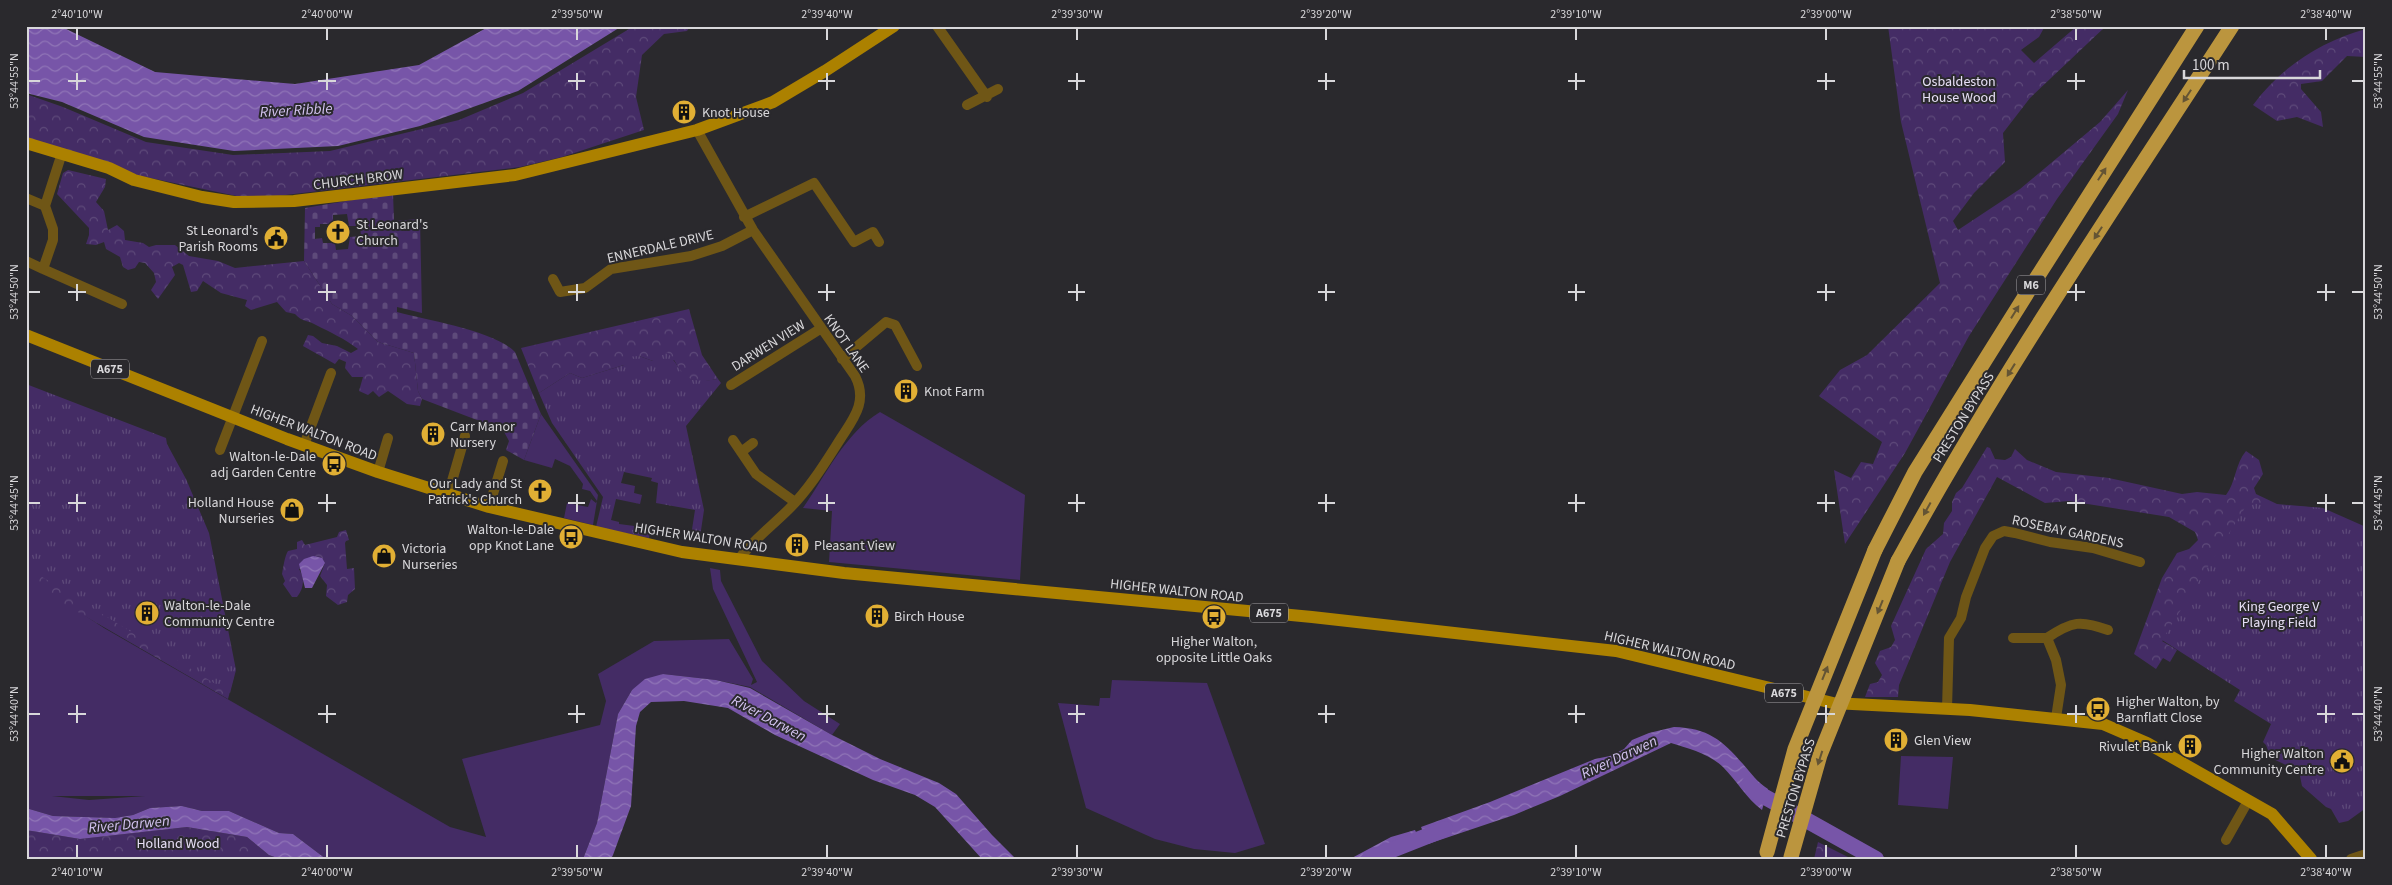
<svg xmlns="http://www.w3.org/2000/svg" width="2392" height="885" font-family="'Source Sans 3',sans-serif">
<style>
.green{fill:#442c65;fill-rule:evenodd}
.forest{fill:url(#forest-crowns)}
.cemetery{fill:url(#cemetery-stones);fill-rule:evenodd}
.park{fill:url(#park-tufts)}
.water{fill:url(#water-waves)}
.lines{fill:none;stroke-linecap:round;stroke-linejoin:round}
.river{stroke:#7755a8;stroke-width:16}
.minor{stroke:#6f5616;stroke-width:10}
.major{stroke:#ac8100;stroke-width:12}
.highway{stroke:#bb953e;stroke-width:15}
.highway-bridge{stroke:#bb953e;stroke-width:15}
.oneway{fill:#645434}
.ticks{fill:none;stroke:#d8d7da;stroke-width:2}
.labels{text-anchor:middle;stroke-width:4;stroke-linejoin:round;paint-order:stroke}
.shield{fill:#2a292d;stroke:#a4a3a6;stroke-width:1}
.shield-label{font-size:12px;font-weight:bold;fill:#d8d7da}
.park-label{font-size:14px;fill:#e8e0f7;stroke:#2a292d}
.poi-label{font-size:14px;fill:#d8d7da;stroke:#2a292d;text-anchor:start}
.street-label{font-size:14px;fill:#d8d7da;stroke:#2a292d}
.water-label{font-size:15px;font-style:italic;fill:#d4c4f1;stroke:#2a292d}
.neatline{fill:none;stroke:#d8d7da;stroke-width:2}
.ticks-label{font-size:12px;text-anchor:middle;fill:#d8d7da}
</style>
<defs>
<pattern id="forest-crowns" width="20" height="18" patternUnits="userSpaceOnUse" patternTransform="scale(1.25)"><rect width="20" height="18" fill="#442c65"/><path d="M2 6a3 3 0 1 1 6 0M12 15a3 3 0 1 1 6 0" fill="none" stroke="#5e4a7a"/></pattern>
<pattern id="cemetery-stones" width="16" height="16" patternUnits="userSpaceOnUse" patternTransform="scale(1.25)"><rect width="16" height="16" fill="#442c65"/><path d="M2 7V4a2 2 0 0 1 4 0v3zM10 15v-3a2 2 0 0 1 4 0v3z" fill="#5e4a7a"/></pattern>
<pattern id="park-tufts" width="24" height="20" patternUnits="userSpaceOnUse" patternTransform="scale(1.25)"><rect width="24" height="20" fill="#442c65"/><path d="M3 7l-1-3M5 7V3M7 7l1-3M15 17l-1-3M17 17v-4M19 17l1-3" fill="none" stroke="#5e4a7a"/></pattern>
<pattern id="water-waves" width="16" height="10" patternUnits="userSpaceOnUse" patternTransform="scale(1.25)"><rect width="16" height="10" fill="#7755a8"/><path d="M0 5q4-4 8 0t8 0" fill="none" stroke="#9075b7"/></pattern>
</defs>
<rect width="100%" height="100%" fill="#2a292d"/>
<path class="green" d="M880,412L1025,495L1020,580L829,562L832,511L803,508C826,475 845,433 880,412Z
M541,414L598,495L593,525L564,518L567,503L588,507L591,499L596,503L597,501L590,491L582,489L583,484L570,466L555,459L552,468L524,460Z
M710,568L720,570L721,581L762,661L804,701L840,724L832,735L750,687L716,680L663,674L632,690L618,714L597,823L583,859H326L293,834L279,833L229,811H202L182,806L150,808L133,815L115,818L53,816L26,808V577L104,628L450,827L486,837L462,759L600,725L606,701L598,674L654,641L729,639L753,679L751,685L757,682L713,589ZM52,796H145L89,800Z
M1112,680L1207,683L1265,844L1235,853L1194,849L1155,839L1086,808L1058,703L1099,706L1100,698H1110Z
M1901,756L1953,757L1948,809L1898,805Z"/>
<path class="forest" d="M634,26H690L687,31L664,34L642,55L636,97L644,130L562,157L520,167L251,199L131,174L26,145V94L63,107L146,142L233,155L330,151L459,120L523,93Z
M1888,26H2045L2039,37L2021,50L2034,63L2077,26H2106L2030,98L2003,133L2005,162L1974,193L1953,221L1958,230L2020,189L2100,122L2128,90L2118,114L2057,199L1969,336L1905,453L1845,544L1834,470L1851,478L1861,462L1873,464L1882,442L1819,396L1840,370L1867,355L1940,283L1901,122Z
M2366,29V57L2347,56L2322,81L2301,84V89L2321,112L2323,127L2297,117L2277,121L2253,105C2280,68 2321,41 2366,29Z
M68,170L106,179L105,187L96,202L104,211L108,230L117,225L124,231L125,240L143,243L149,247L156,245H175L189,256L218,261L235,268L304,261L332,304L352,316L378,342L414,353L418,391L422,399L420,406L407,404L388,391L379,397L373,391L368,395L359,391L363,377H352L345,368L346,362L339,359L335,364L303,346L308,335L313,336L322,343L337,346L351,353L358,349C345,339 330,332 316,325C308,320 302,322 295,314L286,312L277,302L251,310L245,306L247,300L221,293L203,281L197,291L191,292L183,265L179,263L172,267L175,275L158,299L151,290L156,282L154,273L145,263L139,262L135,268L128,270L123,267L120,257L106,249L104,242L96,245L86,244L89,235V228L57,194L63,173Z
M689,309L702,355L718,379L699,382L684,377L674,360L653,361L639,356L624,365L582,378L570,373L539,393L521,348Z
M1987,447L1990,448L1995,459L2005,460L2011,457L2015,449L2027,460L2056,472L2109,478L2182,494L2197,492L2226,495C2236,482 2235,464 2246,451L2259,460L2263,474L2254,488L2256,494L2277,504L2323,508L2162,641L2177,650L2170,662L2163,658L2156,669L2134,654L2162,578L2177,553L2189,549L2198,540L2195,532L2169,517L2069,501L2045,503L1997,477L1950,562L1899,685L1898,697H1865L1870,684L1878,682L1882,675L1875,663L1880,651L1891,647L1895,640L1891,626L1926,549L1943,534L1944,523L1952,511V502L1956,493L1962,488Z
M346,530L349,540L346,541L345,543L347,569L354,568L355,589L348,595L347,602L338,605L326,596L327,585L320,576L325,563L299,569C305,579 304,588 297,597H292L283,584L285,581L282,574C283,568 285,555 288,551L297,549V542L302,540L305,545L337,537L339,532Z
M26,538L234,676L228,699L26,582Z
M187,827L247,837L269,855L280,859H26V830L80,839Z
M1818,842L1852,859H1814Z"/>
<path class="cemetery" d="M393,193L394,221L420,219L422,313L397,307V312C427,320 495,331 515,352L541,414L524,460L506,450L509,441L503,430L422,399L418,391L414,353L378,342L352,316L332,304L304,261L305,208ZM347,214L349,226H360L361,236L350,237L348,249L336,250L335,243H323L322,238L315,239V227H320V224H333V215Z"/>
<path class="park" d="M667,352C688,377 682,384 718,379L721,383L686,426L704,510L700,537L691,536L695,510L656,503L658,483L651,481L652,478L624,472L621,483L635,486L634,493L642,495L640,504L616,499L611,520L619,522V524L642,527V529L646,530L647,527H651L649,538L596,527L603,497L552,423L539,393L570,373L582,378L624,365L625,357L639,356L653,361Z
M26,384L166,438L167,444L186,479L209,533L236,670L230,693L26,567Z
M2248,503L2323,508L2366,527V808L2348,821L2339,823L2331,809L2326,807L2302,786L2299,771L2271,758L2266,745L2263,742L2271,724L2234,701L2240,690L2162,640Z"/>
<path class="water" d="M26,26H60L155,72L295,84L419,65L490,26H622L518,91L420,126L338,146L234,151L144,137L62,102L26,93Z
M313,556L322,558L325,563L312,588H305L299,564L304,559Z
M663,674L716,680L750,688L832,735L880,759L939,783L956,794L992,835L1016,859H982L935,807L915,795L873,780L775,735L728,708L684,701L651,702L640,712L636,726L631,806L613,855L611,859H583L597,823L618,714L632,690L645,679Z
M1674,727C1708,728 1722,740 1743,764C1752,774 1757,782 1768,789L1762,810C1746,798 1737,781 1723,767C1710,754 1687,748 1671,743L1560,796L1514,815L1428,844L1421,827L1490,802L1595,759L1610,756L1624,749L1632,740L1649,733Z
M182,806L202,811H229L279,833L293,834L326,859H280L269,855L247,837L187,827L80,839L26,830V808L53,816L115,818L133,815L150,808Z
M1415,830L1422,845L1386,859H1350L1391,837Z"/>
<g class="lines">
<path class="river" d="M1749,784L1756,792L1876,859
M1369,859L1445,829"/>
<path class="minor" d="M937,26L987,97
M967,105L998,89
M697,130L753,230L855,376C868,401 854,418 841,438C825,463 810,488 789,509C772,526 753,540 738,560
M26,198L45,206
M744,217L814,183L854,242L873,232L879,242
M26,261L43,269L53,240V229L45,206L62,153
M43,269L122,304
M553,279L560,292L585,288L611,269L691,256L722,246L753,230
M842,359L886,322L895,325L917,366
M731,385L820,329
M733,440L756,474L795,502
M304,445L331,373
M220,450L262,341
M741,452L753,443
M378,472L388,438
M448,495L465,436
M489,507L503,461
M2013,638H2047
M1947,709L1949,638L1961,618L1966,597L1985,548L1993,536L2004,531L2015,533L2050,542L2093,548L2140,562
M2056,718L2061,685L2056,660L2047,638C2072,621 2081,620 2108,630
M2226,840L2248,801
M2351,859L2366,854"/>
<path class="major" d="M26,143L109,168L134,180L202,197L234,202L294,201L515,175L697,130L773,102L825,71L894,26
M26,335L287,439L378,472L489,507L682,552L844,573L1312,617L1616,651L1833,703L1970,710L2103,724L2147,743L2272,814L2311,859"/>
<path class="highway" d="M1875,550L1915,472L2034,282L2197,26
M1898,561C1999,377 2118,202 2232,26"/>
<path class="highway-bridge" d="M1767,852L1795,749L1875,550
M1791,857L1820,755L1898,561"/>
</g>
<defs><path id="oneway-solid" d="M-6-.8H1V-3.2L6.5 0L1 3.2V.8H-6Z" transform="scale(1.25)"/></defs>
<g class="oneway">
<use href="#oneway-solid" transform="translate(2187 96) rotate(123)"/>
<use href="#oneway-solid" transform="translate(2102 174) rotate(-57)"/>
<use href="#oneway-solid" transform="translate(2098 233) rotate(123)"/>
<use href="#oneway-solid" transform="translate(2015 312) rotate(-58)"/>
<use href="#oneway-solid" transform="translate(2011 370) rotate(122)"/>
<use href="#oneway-solid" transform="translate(1927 509) rotate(119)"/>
<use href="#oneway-solid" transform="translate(1880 607) rotate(112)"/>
<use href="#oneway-solid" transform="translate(1825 673) rotate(-68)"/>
<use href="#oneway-solid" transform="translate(1820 758) rotate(108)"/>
</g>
<path class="ticks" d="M77,28V40M327,28V40M577,28V40M827,28V40M1077,28V40M1326,28V40M1576,28V40M1826,28V40M2076,28V40M2326,28V40M77,73V90M327,73V90M577,73V90M827,73V90M1077,73V90M1326,73V90M1576,73V90M1826,73V90M2076,73V90M28,81H40M68,81H86M318,81H336M568,81H585M818,81H835M1068,81H1085M1318,81H1335M1568,81H1585M1817,81H1835M2067,81H2085M2352,81H2364M77,284V301M327,284V301M577,284V301M827,284V301M1077,284V301M1326,284V301M1576,284V301M1826,284V301M2076,284V301M2326,284V301M28,292H40M68,292H86M318,292H336M568,292H585M818,292H835M1068,292H1085M1318,292H1335M1568,292H1585M1817,292H1835M2067,292H2085M2317,292H2335M2352,292H2364M77,494V512M327,494V512M577,494V512M827,494V512M1077,494V512M1326,494V512M1576,494V512M1826,494V512M2076,494V512M2326,494V512M28,503H40M68,503H86M318,503H336M568,503H585M818,503H835M1068,503H1085M1318,503H1335M1568,503H1585M1817,503H1835M2067,503H2085M2317,503H2335M2352,503H2364M77,705V723M327,705V723M577,705V723M827,705V723M1077,705V723M1326,705V723M1576,705V723M1826,705V723M2076,705V723M2326,705V723M28,714H40M68,714H86M318,714H336M568,714H585M818,714H835M1068,714H1085M1318,714H1335M1568,714H1585M1817,714H1835M2067,714H2085M2317,714H2335M2352,714H2364M77,845V858M327,845V858M577,845V858M827,845V858M1077,845V858M1326,845V858M1576,845V858M1826,845V858M2076,845V858M2326,845V858"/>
<defs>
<symbol id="building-disc" viewBox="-11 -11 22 22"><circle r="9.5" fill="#e1af34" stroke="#2a292d"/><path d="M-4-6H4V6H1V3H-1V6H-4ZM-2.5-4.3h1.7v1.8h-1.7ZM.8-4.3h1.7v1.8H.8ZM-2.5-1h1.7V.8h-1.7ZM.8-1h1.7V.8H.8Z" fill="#111"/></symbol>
<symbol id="church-disc" viewBox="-11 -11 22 22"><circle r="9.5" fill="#e1af34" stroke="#2a292d"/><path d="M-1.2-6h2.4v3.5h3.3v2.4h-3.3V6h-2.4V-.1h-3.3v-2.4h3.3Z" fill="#111"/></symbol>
<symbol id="civic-disc" viewBox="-11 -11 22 22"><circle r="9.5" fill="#e1af34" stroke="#2a292d"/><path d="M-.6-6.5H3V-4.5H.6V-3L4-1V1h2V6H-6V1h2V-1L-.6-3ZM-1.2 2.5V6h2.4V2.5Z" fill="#111"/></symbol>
<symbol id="bus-disc" viewBox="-11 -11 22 22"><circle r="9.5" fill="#e1af34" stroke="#2a292d"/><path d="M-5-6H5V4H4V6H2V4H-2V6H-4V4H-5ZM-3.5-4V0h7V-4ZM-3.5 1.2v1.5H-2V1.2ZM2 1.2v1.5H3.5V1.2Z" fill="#111"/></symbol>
<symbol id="shop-disc" viewBox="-11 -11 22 22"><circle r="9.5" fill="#e1af34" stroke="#2a292d"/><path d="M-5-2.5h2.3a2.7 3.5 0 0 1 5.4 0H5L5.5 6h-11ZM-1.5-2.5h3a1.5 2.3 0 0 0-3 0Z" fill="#111"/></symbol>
</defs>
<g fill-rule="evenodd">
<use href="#building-disc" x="670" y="98" width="28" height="28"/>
<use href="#church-disc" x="324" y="218" width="28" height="28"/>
<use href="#civic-disc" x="262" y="224" width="28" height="28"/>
<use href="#building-disc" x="892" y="377" width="28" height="28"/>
<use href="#building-disc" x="419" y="420" width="28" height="28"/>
<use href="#bus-disc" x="320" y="450" width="28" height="28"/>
<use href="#church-disc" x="526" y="477" width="28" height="28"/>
<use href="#shop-disc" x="278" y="496" width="28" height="28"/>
<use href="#bus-disc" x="557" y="523" width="28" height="28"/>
<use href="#building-disc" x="783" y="531" width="28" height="28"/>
<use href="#shop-disc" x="370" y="542" width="28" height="28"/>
<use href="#building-disc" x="133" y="599" width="28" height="28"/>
<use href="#building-disc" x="863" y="602" width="28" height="28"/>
<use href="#bus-disc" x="1200" y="603" width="28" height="28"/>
<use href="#bus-disc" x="2084" y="695" width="28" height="28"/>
<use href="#building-disc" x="1882" y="726" width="28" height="28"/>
<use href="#building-disc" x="2176" y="732" width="28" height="28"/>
<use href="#civic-disc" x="2328" y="747" width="28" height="28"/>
</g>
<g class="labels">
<g class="shield">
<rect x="2017" y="275.5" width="28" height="19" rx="4"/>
<rect x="91" y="359.5" width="38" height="19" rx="4"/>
<rect x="1250" y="603.5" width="38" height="19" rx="4"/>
<rect x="1765" y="683.5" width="38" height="19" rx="4"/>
</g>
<g class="shield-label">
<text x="2031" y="289">M6</text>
<text x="110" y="373">A675</text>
<text x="1269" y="617">A675</text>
<text x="1784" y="697">A675</text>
</g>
<g class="park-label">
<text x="1959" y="86">Osbaldeston<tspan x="1959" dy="16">House Wood</tspan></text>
<text x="2279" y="611">King George V<tspan x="2279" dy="16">Playing Field</tspan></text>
<text x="178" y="848">Holland Wood</text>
</g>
<g class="poi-label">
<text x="702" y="117">Knot House</text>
<text x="356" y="229">St Leonard's<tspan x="356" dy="16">Church</tspan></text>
<text x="258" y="235" text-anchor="end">St Leonard's<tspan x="258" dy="16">Parish Rooms</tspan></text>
<text x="924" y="396">Knot Farm</text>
<text x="450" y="431">Carr Manor<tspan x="450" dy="16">Nursery</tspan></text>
<text x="316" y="461" text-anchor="end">Walton-le-Dale<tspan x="316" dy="16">adj Garden Centre</tspan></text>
<text x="522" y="488" text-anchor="end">Our Lady and St<tspan x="522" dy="16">Patrick's Church</tspan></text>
<text x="274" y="507" text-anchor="end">Holland House<tspan x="274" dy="16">Nurseries</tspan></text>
<text x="554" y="534" text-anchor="end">Walton-le-Dale<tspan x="554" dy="16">opp Knot Lane</tspan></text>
<text x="814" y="550">Pleasant View</text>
<text x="402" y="553">Victoria<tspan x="402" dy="16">Nurseries</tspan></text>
<text x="164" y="610">Walton-le-Dale<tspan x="164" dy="16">Community Centre</tspan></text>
<text x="894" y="621">Birch House</text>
<text x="1214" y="646" text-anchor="middle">Higher Walton,<tspan x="1214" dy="16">opposite Little Oaks</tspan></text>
<text x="2116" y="706">Higher Walton, by<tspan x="2116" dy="16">Barnflatt Close</tspan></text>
<text x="1914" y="745">Glen View</text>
<text x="2172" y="751" text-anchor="end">Rivulet Bank</text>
<text x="2324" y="758" text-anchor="end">Higher Walton<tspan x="2324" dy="16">Community Centre</tspan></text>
</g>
<g class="street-label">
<text transform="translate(358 179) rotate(-7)" y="5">CHURCH BROW</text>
<text transform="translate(660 246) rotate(-13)" y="5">ENNERDALE DRIVE</text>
<text transform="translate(847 343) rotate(55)" y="5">KNOT LANE</text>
<text transform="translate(768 345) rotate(-32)" y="5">DARWEN VIEW</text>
<text transform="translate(1963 417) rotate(-58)" y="5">PRESTON BYPASS</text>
<text transform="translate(314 432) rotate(21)" y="5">HIGHER WALTON ROAD</text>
<text transform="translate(2068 531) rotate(12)" y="5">ROSEBAY GARDENS</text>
<text transform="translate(701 537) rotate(9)" y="5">HIGHER WALTON ROAD</text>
<text transform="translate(1177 590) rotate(6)" y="5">HIGHER WALTON ROAD</text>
<text transform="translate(1670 650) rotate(13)" y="5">HIGHER WALTON ROAD</text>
<text transform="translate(1795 788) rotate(-73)" y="5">PRESTON BYPASS</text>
</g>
<g class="water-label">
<text transform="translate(296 110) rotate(-3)" y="5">River Ribble</text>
<text transform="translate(769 718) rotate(28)" y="5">River Darwen</text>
<text transform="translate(1619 757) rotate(-25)" y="5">River Darwen</text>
<text transform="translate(129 824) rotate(-5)" y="5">River Darwen</text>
</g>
</g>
<rect width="2392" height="885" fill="none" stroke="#2a292d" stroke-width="55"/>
<path d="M2184 70v8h136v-8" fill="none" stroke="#d8d7da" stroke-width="2.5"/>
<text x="2192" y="70" font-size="15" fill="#d8d7da" stroke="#2a292d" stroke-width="4" paint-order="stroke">100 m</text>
<rect x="28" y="28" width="2336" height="830" class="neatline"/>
<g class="ticks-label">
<text x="77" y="18">2°40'10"W</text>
<text x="327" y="18">2°40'00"W</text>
<text x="577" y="18">2°39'50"W</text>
<text x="827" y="18">2°39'40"W</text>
<text x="1077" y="18">2°39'30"W</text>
<text x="1326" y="18">2°39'20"W</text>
<text x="1576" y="18">2°39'10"W</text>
<text x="1826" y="18">2°39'00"W</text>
<text x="2076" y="18">2°38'50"W</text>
<text x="2326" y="18">2°38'40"W</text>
<text transform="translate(14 81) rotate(-90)" y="4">53°44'55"N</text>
<text transform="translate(2378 81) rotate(-90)" y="4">53°44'55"N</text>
<text transform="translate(14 292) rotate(-90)" y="4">53°44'50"N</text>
<text transform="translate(2378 292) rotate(-90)" y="4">53°44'50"N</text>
<text transform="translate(14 503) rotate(-90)" y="4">53°44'45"N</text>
<text transform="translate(2378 503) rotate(-90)" y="4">53°44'45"N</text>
<text transform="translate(14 714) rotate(-90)" y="4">53°44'40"N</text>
<text transform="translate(2378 714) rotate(-90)" y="4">53°44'40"N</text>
<text x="77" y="876">2°40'10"W</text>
<text x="327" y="876">2°40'00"W</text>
<text x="577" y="876">2°39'50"W</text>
<text x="827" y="876">2°39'40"W</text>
<text x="1077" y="876">2°39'30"W</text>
<text x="1326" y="876">2°39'20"W</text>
<text x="1576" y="876">2°39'10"W</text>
<text x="1826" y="876">2°39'00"W</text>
<text x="2076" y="876">2°38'50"W</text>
<text x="2326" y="876">2°38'40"W</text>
</g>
</svg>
